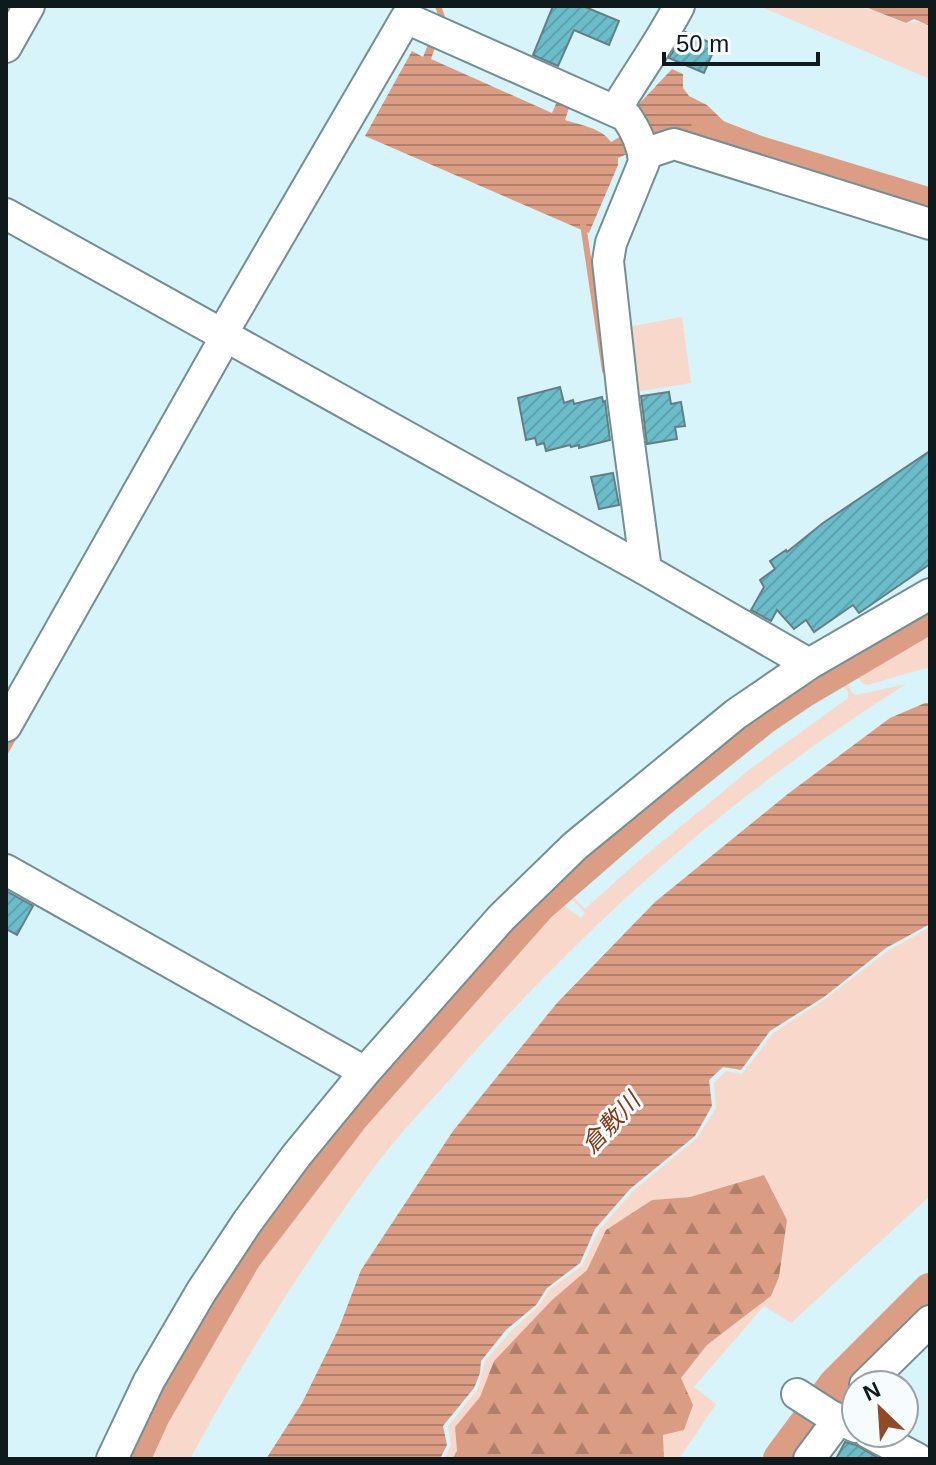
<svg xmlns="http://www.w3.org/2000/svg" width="936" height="1465" font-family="Helvetica,'Noto Sans JP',sans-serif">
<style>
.grass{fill:#f8d8ca;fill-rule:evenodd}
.forest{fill:url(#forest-firs)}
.water{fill:url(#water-rules)}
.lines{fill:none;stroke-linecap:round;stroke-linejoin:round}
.stream{stroke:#db9e84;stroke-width:6}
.river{stroke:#db9e84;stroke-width:36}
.building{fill:url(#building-hatch);stroke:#647f84;stroke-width:2}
.minor-casing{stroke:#738f94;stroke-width:34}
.minor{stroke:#fff;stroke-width:30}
.labels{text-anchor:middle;stroke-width:6;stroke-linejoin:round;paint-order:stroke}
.water-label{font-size:24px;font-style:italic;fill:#833a16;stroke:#f6fcfd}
</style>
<defs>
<pattern id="forest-firs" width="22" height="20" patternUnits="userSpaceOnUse" patternTransform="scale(2)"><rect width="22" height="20" fill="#da9d83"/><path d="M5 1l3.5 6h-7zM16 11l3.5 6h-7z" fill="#af7f6a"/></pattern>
<pattern id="water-rules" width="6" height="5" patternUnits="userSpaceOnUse" patternTransform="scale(2)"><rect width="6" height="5" fill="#db9e84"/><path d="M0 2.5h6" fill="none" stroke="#b0806b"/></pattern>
<pattern id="building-hatch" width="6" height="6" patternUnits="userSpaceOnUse" patternTransform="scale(2)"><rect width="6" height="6" fill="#6cbdca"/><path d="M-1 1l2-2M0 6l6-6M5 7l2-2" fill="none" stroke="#5ca2ad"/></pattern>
</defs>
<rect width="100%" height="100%" fill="#d6f4f9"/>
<path class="grass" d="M759,6H856L876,11L906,24C915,21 924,21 930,28V79Z
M682,317L691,383L628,393L622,328Z
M930,626V667L867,685L861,682L853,670Z
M844,677L852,693L857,695L906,684C739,789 590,919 460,1068C428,1104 394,1139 366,1178C301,1268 243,1361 190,1459H144C236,1251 399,1061 558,901L581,918L585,913L568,895L700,779L776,722ZM840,683L848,691V698L754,766L635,864L585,909L571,895L702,781L777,725Z
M930,927V1196L791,1323L764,1306L694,1387L716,1404L679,1459H664L663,1435L684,1430L681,1378L707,1345L771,1296L764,1175L690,1197L652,1200L606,1230L587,1270L552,1300L494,1361L480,1398L455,1427L457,1451L452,1459H444L451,1445L448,1426L478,1389L485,1361L511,1331L538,1307L550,1289L582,1266L599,1230L633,1191L697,1138L716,1108L714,1083L726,1071L742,1074L773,1033L825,999L889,950Z"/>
<path class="forest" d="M764,1175L787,1220L779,1277L771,1296L707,1345L681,1378L693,1405L684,1430L663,1435L664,1459H452L457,1451L455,1427L480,1397L494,1361L552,1300L587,1270L606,1230L652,1200L690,1197Z"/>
<path class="water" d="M863,6H930V26L914,19L906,23Z
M429,42L436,45L431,59L552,113L558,99L570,105L565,120C580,125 602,128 611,142L643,123L637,106L672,69L683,74V88L689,96L707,105L737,134L755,142L749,159L670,135L618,158V165L589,233L365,136L412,51L423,57Z
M925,703H930V924L886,948L824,997L770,1031L741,1070L723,1067L709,1080L712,1106L695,1136L630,1189L595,1229L580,1263L547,1288L536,1305L506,1330L481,1361L480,1373L474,1388L443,1426L447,1445L440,1459H266L302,1403L339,1328L361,1270L453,1131L557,1003L655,902L789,793L890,718Z"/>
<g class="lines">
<path class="stream" d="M438,6L443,20L441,25
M583,224L605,371
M6,751L16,733"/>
<path class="river" d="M707,134L759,154L930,206
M132,1459L152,1415L244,1256L352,1115L538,905L659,800L764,716L801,691L930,615
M781,1459L836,1385L930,1291"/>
</g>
<path class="building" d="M553,6H583L619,21L609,45L574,30L558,66L533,55Z
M685,32L716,45L704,73L669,58Z
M560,387L564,403L573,400L574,404L602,397L603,402L605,401L610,440L579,448V445L571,447L570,445L546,451L544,443L537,445L535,438L526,440L518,398Z
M669,392L671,404L681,402L685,426L675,427L677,439L647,444L641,396Z
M930,451V564L859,613L853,605L814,632L806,620L794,629L777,610L771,621L751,610L764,587L760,580L775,569L770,561L786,550L787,552L823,523Z
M613,473L619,505L599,509L591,477Z
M6,891L33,906L17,935L6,929Z
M845,1442L856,1445L880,1459H836Z"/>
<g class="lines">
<defs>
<path id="minor" d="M6,47L29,6
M615,111C636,75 660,43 679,6
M644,154L674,144L930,224
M6,214L646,570L809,664
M6,726L221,345L229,322L406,18L626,116C635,129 643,145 644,162L611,243L608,261L624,406L646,570
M6,870L365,1072
M865,1385L930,1321
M797,1394L831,1416L856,1427
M869,1433L918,1459
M112,1459L149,1381L201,1292L248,1221L296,1156L365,1072L501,918L575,846L736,714L809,664L930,594
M809,1459L839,1419"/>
</defs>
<use href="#minor" class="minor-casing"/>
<use href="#minor" class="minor"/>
</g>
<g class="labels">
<g class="water-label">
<text transform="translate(611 1123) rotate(-47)" y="8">倉敷川</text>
</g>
</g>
<rect width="936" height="1465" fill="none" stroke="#0f1a1c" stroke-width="16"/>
<g transform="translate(880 1409) rotate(335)"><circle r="38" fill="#f6fcfd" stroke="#9aa2a3" stroke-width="2"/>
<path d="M0-6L14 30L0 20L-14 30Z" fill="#914927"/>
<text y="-12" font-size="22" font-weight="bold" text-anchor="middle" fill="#0f1a1c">N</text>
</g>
<path d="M664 52v12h154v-12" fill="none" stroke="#0f1a1c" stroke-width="4"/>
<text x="676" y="52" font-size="24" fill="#0f1a1c" stroke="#f6fcfd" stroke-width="6" paint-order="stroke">50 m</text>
</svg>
